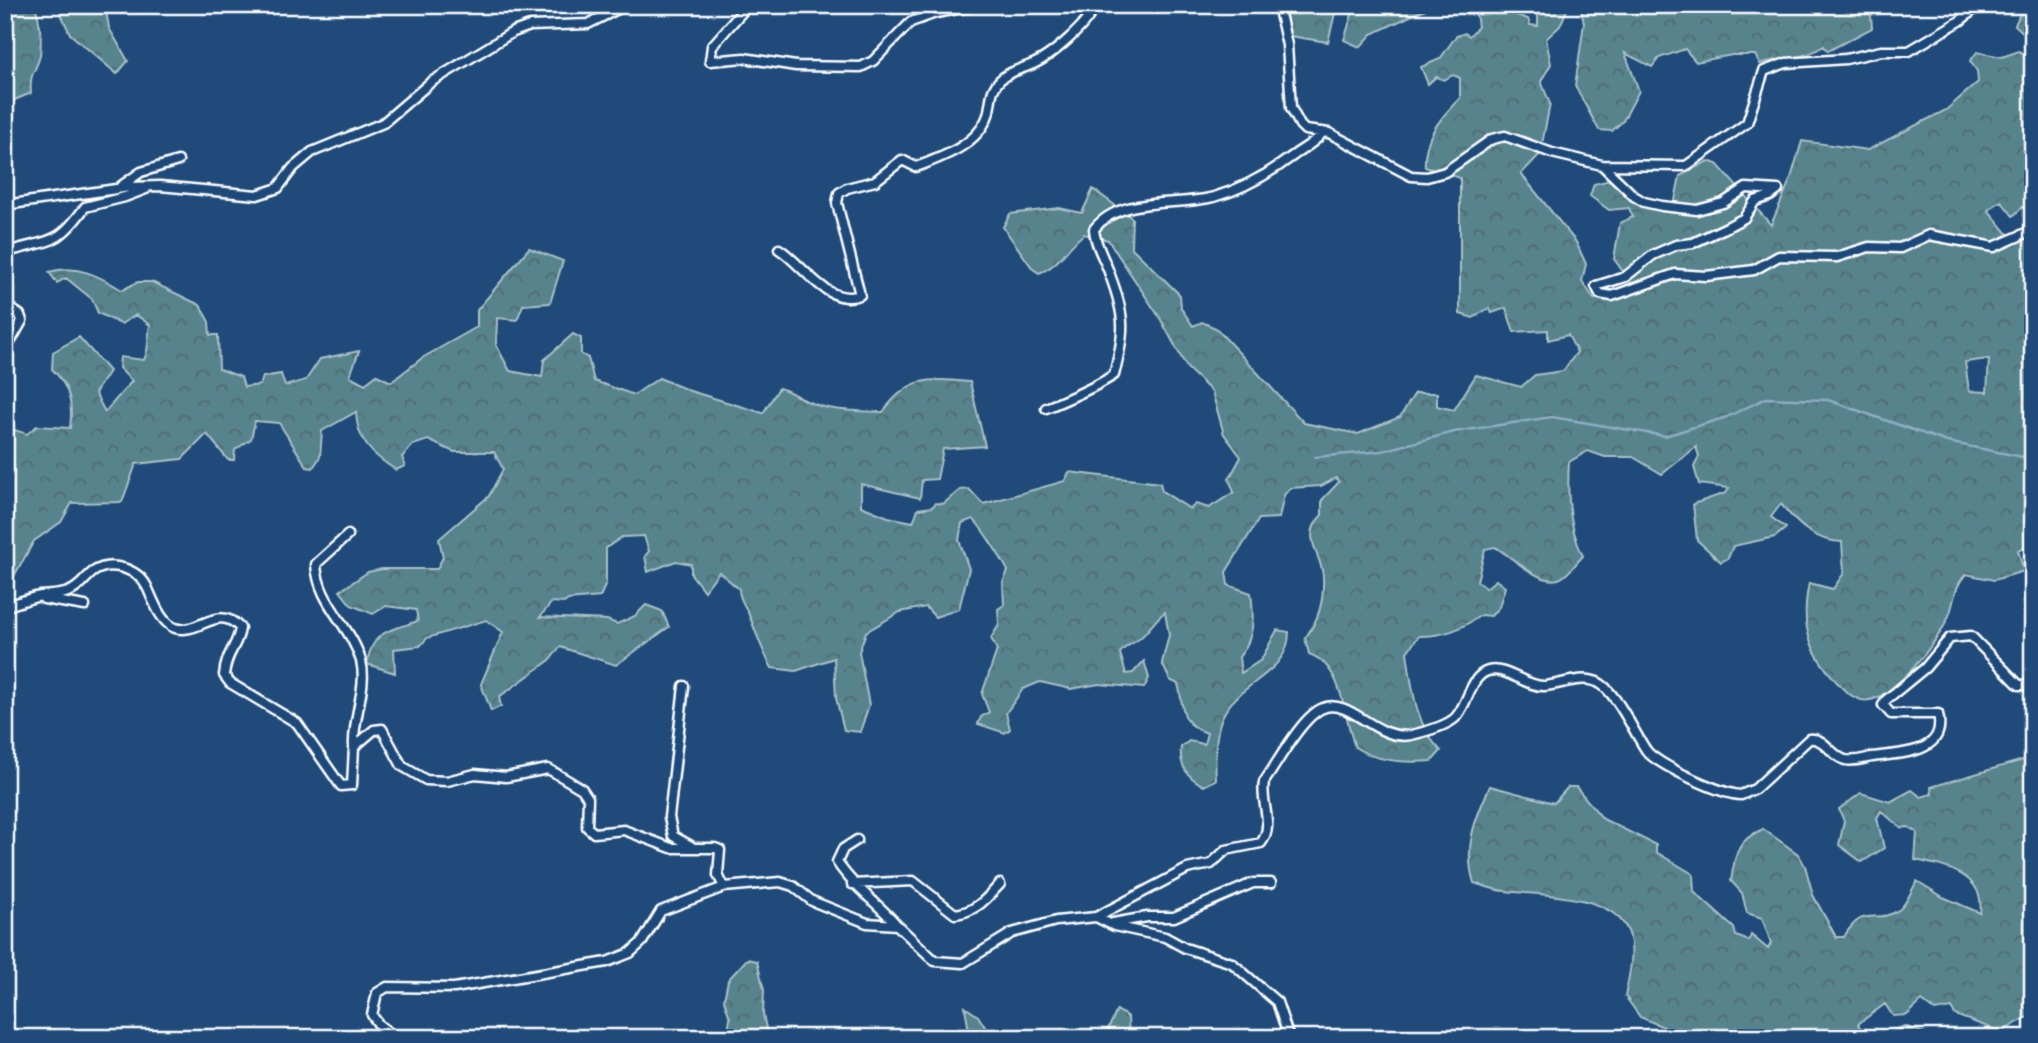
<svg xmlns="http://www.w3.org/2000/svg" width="2038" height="1043" font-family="Dekko,sans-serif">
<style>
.forest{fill:url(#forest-crowns);stroke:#aac1c6;stroke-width:2;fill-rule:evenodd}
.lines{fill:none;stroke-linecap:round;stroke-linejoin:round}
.stream{stroke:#8daec4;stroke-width:2.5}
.street-casing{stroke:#fff;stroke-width:13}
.street{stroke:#1f4a7a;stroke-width:8}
</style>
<defs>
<pattern id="forest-crowns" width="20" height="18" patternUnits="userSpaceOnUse" patternTransform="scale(1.75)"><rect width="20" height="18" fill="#56838c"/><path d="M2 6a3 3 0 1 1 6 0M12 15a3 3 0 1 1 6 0" fill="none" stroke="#526a6f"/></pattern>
</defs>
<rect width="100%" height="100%" fill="#1f4a7a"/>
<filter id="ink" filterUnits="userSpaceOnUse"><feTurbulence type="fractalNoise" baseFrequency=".0143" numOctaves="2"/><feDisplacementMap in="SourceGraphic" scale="14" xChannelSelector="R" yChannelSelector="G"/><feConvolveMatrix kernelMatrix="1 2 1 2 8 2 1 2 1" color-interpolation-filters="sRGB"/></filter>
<g filter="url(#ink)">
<path class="forest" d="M5,5H35C40,20 42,40 40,55C37,72 29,70 31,93L5,104Z
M57,5H105L109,28L128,61L117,74L70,34Z
M1283,5H1337L1328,42L1290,36Z
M1355,5H1434L1372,34L1360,47L1344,40Z
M1475,5L1510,8L1514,14L1528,19L1530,25L1538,26V16L1545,5H1569L1560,26L1546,39L1551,64L1541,81L1550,104L1540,154L1521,174L1576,242L1586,264L1582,281L1594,299L1620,297L1631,283L1614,259L1620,223L1633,217L1629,208L1609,210L1590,196L1594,184L1610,180L1648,208L1673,210L1680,176L1708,161L1717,164L1771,225L1791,178L1802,141L1868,150L1946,110L1978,82L1977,71L1970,61L1977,52L2002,57L2019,51L2025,55L2028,37L2015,25L2022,9L2033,6V70L2025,66L2026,83L2033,89V204L2024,206L2013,216L2001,201L1988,210L2013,240L2033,235V543L2018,550L2024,571L1994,580L1966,574C1953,588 1955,602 1948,618C1939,640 1889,706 1862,700C1847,697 1835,680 1826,669C1805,642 1802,616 1809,583L1833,589L1844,573L1842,542C1814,541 1798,525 1781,504L1771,517L1786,528L1775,537L1733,546L1728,558L1721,562L1697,540L1693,504L1726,493L1729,488L1699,484L1694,467L1699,456L1696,447L1662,474L1633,457H1605L1588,451L1569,462C1567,493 1569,529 1583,556C1577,562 1571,571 1564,576C1545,591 1512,556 1495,547L1485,549L1477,581L1486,588L1496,580L1505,587L1499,607L1491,616L1481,615C1460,630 1444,636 1419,636L1407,652C1412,688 1415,725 1441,751L1432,761C1407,763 1376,762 1355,747C1343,716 1344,666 1309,654L1305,638C1319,620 1324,601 1323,576C1321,552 1300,537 1322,515V500L1339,482L1336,478L1321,486L1290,488L1284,495L1279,518L1259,519L1226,572L1228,585L1251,593C1254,617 1255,638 1239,657L1241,673L1261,660L1277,630L1289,632C1289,672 1245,680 1226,710C1214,728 1215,759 1216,780L1204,786C1187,777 1179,766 1181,747L1189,741L1204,744L1207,733C1178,722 1185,710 1178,684L1170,680L1162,663L1169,635L1165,612C1154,620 1149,631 1139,639C1132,644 1126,645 1120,653L1126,674L1133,673L1144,661L1149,678L1144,688L1099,684L1071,689L1040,682L1023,689L1006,713L1010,729L1005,733L978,724L981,717L989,712L982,694L997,650L991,638L999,625L998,609L1004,605L1003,582L1008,571C1004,562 978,522 973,519L962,523L959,540L969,569L959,609L935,617L926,607L900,612L866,632L859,652L869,705L860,732L844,730L836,698L834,658L796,671L772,668C762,651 757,634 749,615C746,606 739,600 739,589L719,572L704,591L691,574V564L676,561L648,572L645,556L649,551L644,536L622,537L606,548V583L600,597L568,600L564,603L552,602L540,617L607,620L617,624L635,616L646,605L662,611L669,627L616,665L560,647L550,660L499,697L501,706L491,711L481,684L503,632L486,620L427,638L420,646L394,649L395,673L367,664C372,630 389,631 418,621L416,610L386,606L373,614L351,605L340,591L368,572L382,569H437L443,557L439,539L489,496L503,469L494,452H454L428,440L413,445L402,457L405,466L396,470C372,455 357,441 356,412L322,431L320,457L313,468L307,467L279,423L255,421L251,439L235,450L234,460H228L207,434L182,459L136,464L122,502L72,503L61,522L34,541L5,592V427L27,434L37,426L70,428C73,403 70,387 52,369L53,352L79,337L109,371L95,393L105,412L132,381L119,368L120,357L144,360C150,348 147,338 150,325L136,315L121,324L98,313L92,299L66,278L57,283L49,272C76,264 98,275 122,290L138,282H152L200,305L209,322L210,335H218L219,369L241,377L244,387L260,385L263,377L281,374L285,386L306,380L320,359L359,351L350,376L365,384L377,375L391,382L422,358L477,327V310L529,248L563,261L550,303L523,305L517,320L497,318L496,345L510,371L542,377L544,360L573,334L581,338V354L588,358L594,381L634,395L659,378L690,391L763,413L779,388C791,391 798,398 809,402C832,412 859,411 883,412C909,376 928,378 970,382L985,446L943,449L937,479L922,480L920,498L861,484V506L888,517L913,522L918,509L932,507L936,503L943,504L960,490L969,489L983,504L1065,481L1069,472L1160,483L1162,491L1190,509L1196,504L1209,508L1234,492L1229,479L1241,457L1224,434L1212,392L1187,368L1160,318L1108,240L1084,234C1067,247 1059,266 1039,273L1033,269L1003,227L1010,214L1059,208L1082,213L1093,189L1132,218L1131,247L1180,295L1181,308L1193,326L1202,322L1216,328L1304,423L1358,434L1400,417L1415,393H1437V406L1454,410L1476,375L1521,387L1535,375L1563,371L1577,352L1568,335L1548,340V330L1514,332L1506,308L1492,313L1489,308L1473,318L1460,314V178L1425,167C1423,138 1440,118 1460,98V78L1453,75L1444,80L1436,77L1428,84L1421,67L1440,59L1456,36L1465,33L1469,36L1478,27ZM1989,359L1987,392L1969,391L1965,362Z
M1580,5H1870L1872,28L1828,51L1824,46C1800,61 1785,56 1760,64L1755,55H1732L1696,62L1685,49L1659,58L1652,67L1625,53L1639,91L1623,121L1612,131L1599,130L1575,86L1584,23Z
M2033,757V1014L2001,1032L1955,1015L1952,1008L1935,1011L1922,1001L1907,1015L1893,1016L1885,1004L1858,1024L1867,1038H1689L1640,1017L1625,996C1629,977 1634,957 1630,937C1619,892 1541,896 1505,891C1495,890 1484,886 1474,883C1463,848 1475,819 1490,786L1554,803L1568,787H1576L1603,819L1656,845V852L1693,874L1694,892L1734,928L1736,936L1749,941L1751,935L1768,949L1771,943L1762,918L1747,913L1742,893L1731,881C1735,854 1737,840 1763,829L1798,854L1805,866L1813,895L1836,937H1844C1864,902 1876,927 1900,909C1907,903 1912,889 1917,881L1943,897L1980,913C1986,874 1944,866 1915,860L1917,832L1908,827L1901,828L1881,811L1877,818L1884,848L1862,862L1839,845L1844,821L1839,809L1861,793L1890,802L1912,790L1921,797L1932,794L1931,787Z
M747,959L757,961L764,990L763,1014L768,1038L727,1037L730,1018L724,1000L728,980Z
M965,1007L978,1016L992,1038H970Z
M1117,1010L1128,1017L1129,1038H1104Z
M1904,1026L1938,1038H1878Z"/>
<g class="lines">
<path class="stream" d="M1315,457L1382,451L1454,432L1552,417L1665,436L1727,417L1766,398L1828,400L1947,442L2033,459"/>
<defs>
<path id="street" d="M748,5L712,46L710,61L744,58L796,66L861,67L873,61L911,22L936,13L979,5
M1278,5L1287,45L1291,108L1300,125L1305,130L1329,133L1411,176L1427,177L1445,172L1492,139L1505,136L1552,153L1602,165L1634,196L1644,202L1662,206L1697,210L1723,203L1746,188L1778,190L1770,196L1755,201L1744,218L1727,227L1693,243L1676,245L1653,255L1625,277L1596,286L1600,294L1612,296L1675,274L1706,276L1754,270L1779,256L1837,257L1869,247L1900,248L1929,235L1994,247L2033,230
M1602,165L1686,166L1747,123L1764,71L1786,63L1846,59L1881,51H1909L1960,21L1979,5
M121,186L141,172L178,161
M5,205L130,187L160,186L257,195L278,188L293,168L312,152L383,123L431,82L513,32L530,26L588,24L626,5
M779,249C803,264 827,307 860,295L837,203L839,193L847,188L875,181L902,160L916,167C942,157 978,145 988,115C992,102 989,91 1000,80C1009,71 1022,69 1033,64C1050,57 1091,23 1094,5
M5,253C49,238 55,249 85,207L125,197L146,189
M5,305L20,315L22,321L5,351
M1046,408C1068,399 1094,388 1114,375C1125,333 1126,317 1110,275C1105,259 1095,246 1094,229C1121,195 1176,207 1214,197C1245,188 1269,174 1294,155C1305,147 1315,143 1323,132
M348,535L316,564C318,604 351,625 361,661C368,687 352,719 354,747
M44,599L85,606
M5,607C17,603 29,598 41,596C51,595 60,595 68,592C79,589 85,578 93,572C112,559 140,570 148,589C154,602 161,623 175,628C199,635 218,603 240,628C238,646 226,652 224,675L230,683L297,723L341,786L352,785L354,747L374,730L382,729L402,766L426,780L447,781L475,774L506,777L548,769L557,774L582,789L588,798L587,827L594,833L624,830L671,848H715L720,850L718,875L724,887L780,882L793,886L812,901L867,923L897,925L935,961L963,963L1012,933L1056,921L1096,917L1187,869L1211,864L1226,850L1261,843C1275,825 1260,803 1264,782C1277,764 1302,716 1323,708C1350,697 1377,742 1411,735C1424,732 1445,727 1455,718C1468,705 1470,676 1488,671C1506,666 1526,687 1544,686C1561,685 1580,675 1597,682C1614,688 1635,734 1646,750C1655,764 1723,795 1741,795L1755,789L1809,739C1825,737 1830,755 1845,760C1855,762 1862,759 1872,757C1897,753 1948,755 1938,714H1891L1883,705L1886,700L1925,668L1950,638L1971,636L2019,685H2033
M684,686L669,817L673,836L691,846
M857,840L843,849L837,862C853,887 878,903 897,925
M852,884L913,881L955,914C976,912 986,899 1000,884
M1096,917L1114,926L1165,937L1185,948L1232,963L1277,1002L1289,1038
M1113,923L1147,917H1174L1253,883H1271
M396,1038L379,1025L372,1015L377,993L387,987L454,988L607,962L630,953L642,942L661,911L724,887"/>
</defs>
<use href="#street" class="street-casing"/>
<use href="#street" class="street"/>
</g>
</g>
<rect width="2038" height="1043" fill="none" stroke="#1f4a7a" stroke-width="28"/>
<rect x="14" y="14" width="2010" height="1015" fill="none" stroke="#fff" stroke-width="2.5" filter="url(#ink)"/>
</svg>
